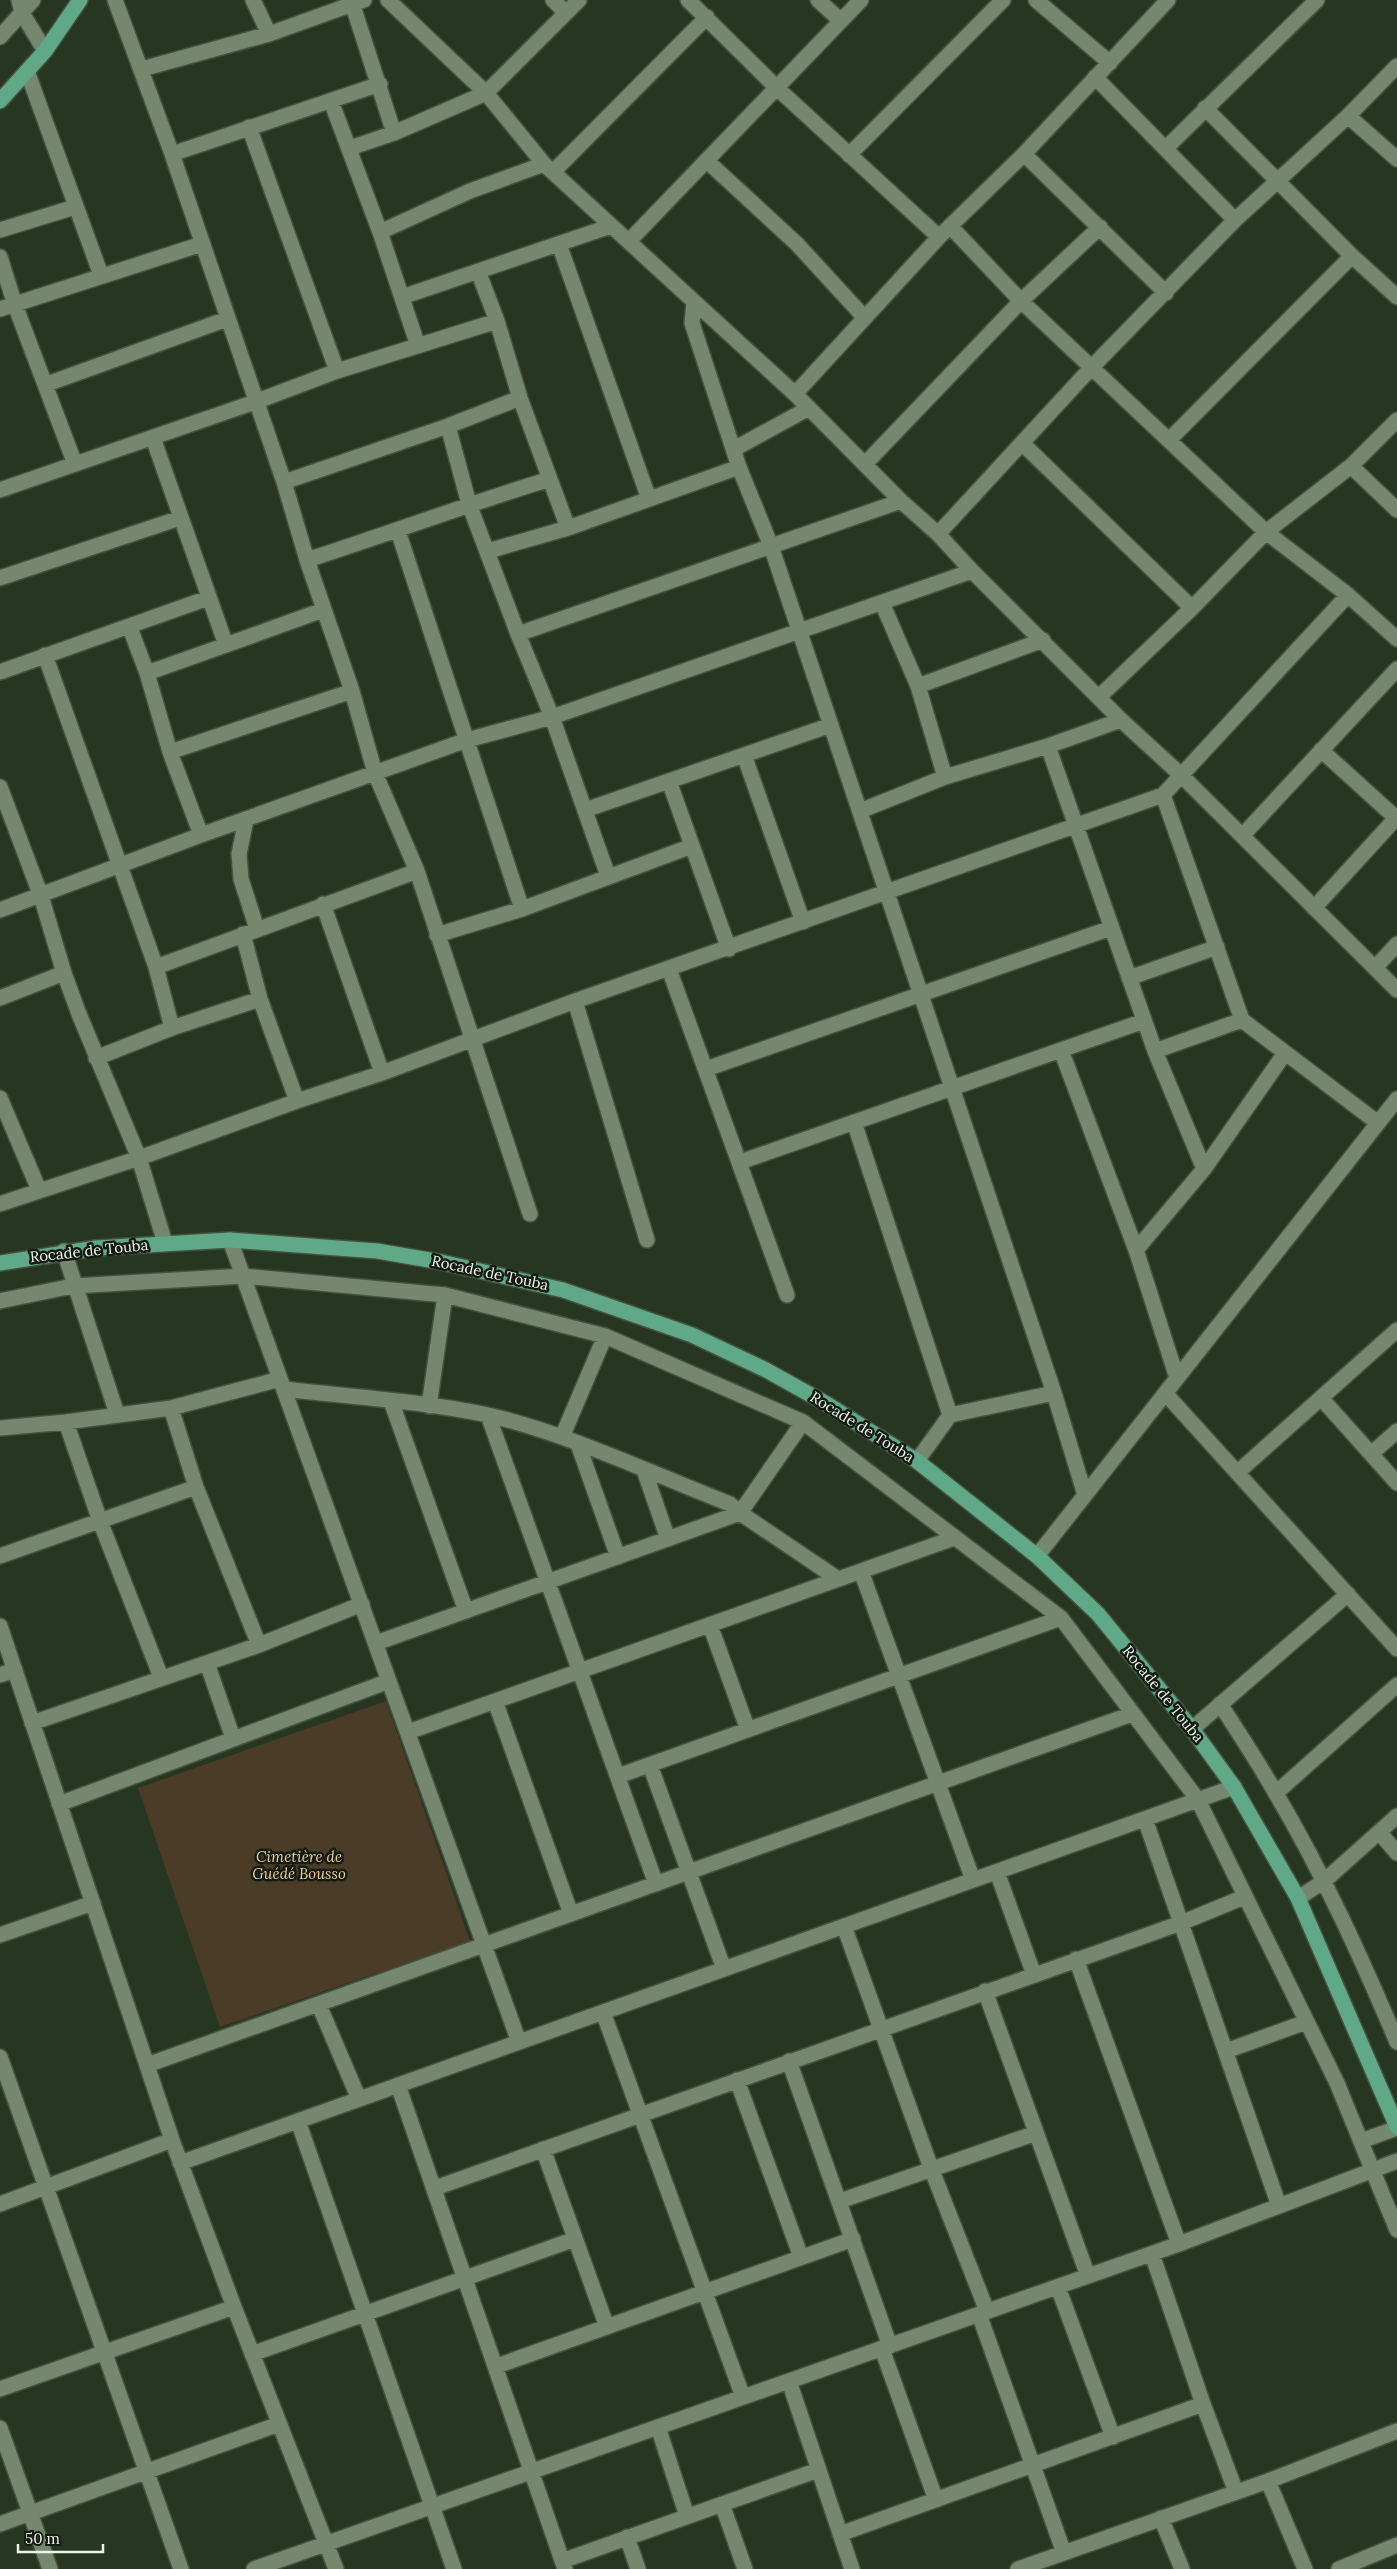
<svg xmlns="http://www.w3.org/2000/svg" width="1397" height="2569" font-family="Lora,serif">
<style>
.green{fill:#4a3c26}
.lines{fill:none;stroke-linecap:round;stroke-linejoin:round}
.minor-casing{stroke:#44513f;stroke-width:18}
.major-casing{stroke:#44513f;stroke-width:18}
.minor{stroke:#75876f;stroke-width:15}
.major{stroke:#5fa888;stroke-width:15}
.labels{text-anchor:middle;stroke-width:5;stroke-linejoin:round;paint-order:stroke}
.street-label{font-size:15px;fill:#ecf6e8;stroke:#141b12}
.park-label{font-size:15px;font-style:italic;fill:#edcc9b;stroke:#141b12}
</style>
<rect width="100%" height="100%" fill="#273621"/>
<path class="green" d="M386,1701L470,1941L220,2027L138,1788Z"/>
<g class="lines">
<defs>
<path id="minor" d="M19,0L22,13L45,51
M115,0L172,154L284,482L307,560L352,691L375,773L417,871L530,1214
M253,0L269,34
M388,0L486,93L544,164L795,394L901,501L938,534L972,571L1121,720L1181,775L1397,990
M553,0L566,13
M688,0L777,88L939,237
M818,0L841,21
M1036,0L1110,63
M353,6L394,133
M0,37L33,0
M142,69L269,34L364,0
M27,71L101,275
M1095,77L1235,220
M331,101L380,232L418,346
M1205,108L1352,256L1397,297
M1348,116L1397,159
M249,127L337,371
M350,148L394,133L486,93L579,0
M1166,148L1317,0
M172,154L380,84
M1024,154L1166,293
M849,155L1003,0
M707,161L797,244L864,317
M554,171L707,17
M950,226L1021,301L1266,532L1348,595L1397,639
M0,230L75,207
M380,232L470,191L544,164
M629,241L861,0
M559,244L649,499
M0,257L15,305L75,464
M478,271L497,321L520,398L568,528
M402,297L611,226
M694,302L692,323L739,467L771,546L1054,1393L1085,1495
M0,309L202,244
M47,384L227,319
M795,394L939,237L1024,154L1168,0
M448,426L469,504L518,634L552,717L608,876
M153,438L226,645L323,610
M1169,440L1352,256
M1023,444L1192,608
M734,449L809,408
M866,463L1021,301L1100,227
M1351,466L1397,510
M284,482L448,426L520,398
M0,490L255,402L337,371L497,321
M398,531L522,909
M938,534L1092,367L1235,220L1348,116L1397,66
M488,551L568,528L739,467
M307,560C388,534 468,504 550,479
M0,578L180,518
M882,603L918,686L945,777
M130,628L147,673L170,752L201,835
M518,634L901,501
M45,655L156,967L172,1028
M0,672L208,598
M147,673L226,645
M918,686L1043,640
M1099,697L1192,608L1266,532L1351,466L1397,420
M1048,746L1155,1051L1204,1169
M1321,750L1397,819
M170,752L352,691
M744,755L803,922
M669,781L729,949
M0,787L41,896L64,973L79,1014L139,1158L165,1243
M1163,795L1242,1020L1378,1123
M585,810L831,725
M860,811L945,777L1048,746L1121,720
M246,820L239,854L241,879L257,929
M1242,836L1397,669
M323,904L382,1073
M1314,908L1397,817
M0,910L201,835L467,740L552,717L972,571
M243,934L260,999L297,1101
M437,935L522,909L692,846
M156,967L417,871
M1375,968L1397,944
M669,969L787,1295
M1129,978L1217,947
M0,998L64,973
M575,1001L647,1240
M1061,1050L1136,1250L1177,1378
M1155,1051L1242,1020
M96,1058L172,1028L260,999
M706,1069L1111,928
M0,1098L39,1190
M854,1122L950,1415
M740,1162L1144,1021
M0,1204L139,1158L297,1101L382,1073L575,1001L1163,795L1348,595
M230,1240L519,2042
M1136,1250L1204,1169L1285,1053
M64,1251L117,1414
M0,1301L73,1286L243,1276L445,1295L605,1336L803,1422L1061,1618L1198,1800L1337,2083L1397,2230
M284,1389C352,1397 422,1401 488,1415C569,1434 653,1474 730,1504L740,1513L838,1579
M1165,1393L1397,1649
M1321,1398L1397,1483
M391,1401L466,1611
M429,1406L445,1295
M171,1408L196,1487L259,1645
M488,1415L656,1884
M66,1422L100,1521L161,1677
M0,1428L66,1422L171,1408L280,1379
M562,1437L605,1336
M578,1444L618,1557
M1371,1454L1397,1431
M917,1461L950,1415L1054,1393
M644,1470L668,1539
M1238,1472L1397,1330
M0,1556L196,1487
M1037,1556L1397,1099
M861,1571L973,1880
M710,1625L748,1730
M0,1626L172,2140L234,2307L336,2569
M376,1643L740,1513L803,1422
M207,1663L233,1738
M0,1675L15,1670
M495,1701L571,1914
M1220,1704C1239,1733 1258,1762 1275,1792C1322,1871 1361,1957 1397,2042
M32,1723L259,1645L362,1604
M1192,1729L1348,1594
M408,1732L954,1538
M650,1765L724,1969
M618,1776L1061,1618
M1276,1793L1397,1685
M59,1804L389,1681
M1145,1819L1279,2206
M1379,1832L1397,1853
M997,1872L1034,1975
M1298,1898L1323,1882L1397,1816
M844,1926L931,2168L987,2311
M0,1935L93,1903
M1076,1959L1179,2244
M985,1991L1088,2276
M319,2005L359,2099
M603,2012L743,2397
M1226,2051L1306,2022
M0,2057L181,2569
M789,2061L890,2346
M147,2065L1132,1714
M737,2080L801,2257
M398,2085L565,2569
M298,2121L454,2569
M1361,2141L1397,2128
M543,2149L607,2327
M180,2163L1234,1787
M435,2188L1181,1923L1244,1897
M840,2201L1036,2133
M0,2204L172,2140
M1152,2254L1203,2404L1236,2492
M1058,2287L1113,2437
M979,2314L1064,2553
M882,2349L936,2500
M252,2354L575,2239
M497,2366L853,2239
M789,2381L852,2569
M0,2389L234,2307
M658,2427L687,2516
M0,2428L50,2569
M1268,2481L1305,2569
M722,2504L745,2569
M1161,2518L1182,2569
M0,2524L279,2424
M840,2534L1203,2404
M627,2537L638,2569
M562,2561L818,2470
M254,2569L1179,2244L1397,2161
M1018,2569L1268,2481L1397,2431
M1339,2569L1397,2545"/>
<path id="major" d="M0,101L45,51L80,0
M0,1263L96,1248L230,1240L377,1251L441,1262L563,1290L692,1335L766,1370L827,1404L917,1461L1037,1556L1098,1614L1192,1729L1234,1787L1298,1898L1397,2127"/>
</defs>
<use href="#minor" class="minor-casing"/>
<use href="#major" class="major-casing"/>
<use href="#minor" class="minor"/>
<use href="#major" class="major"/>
</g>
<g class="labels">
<g class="street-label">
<text transform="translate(89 1251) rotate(-6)" y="5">Rocade de Touba</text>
<text transform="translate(490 1273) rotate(12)" y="5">Rocade de Touba</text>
<text transform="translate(862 1427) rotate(32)" y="5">Rocade de Touba</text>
<text transform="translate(1163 1694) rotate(51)" y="5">Rocade de Touba</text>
</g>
<g class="park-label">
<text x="299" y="1862">Cimetière de<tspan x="299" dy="17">Guédé Bousso</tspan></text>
</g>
</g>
<path d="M18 2544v8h85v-8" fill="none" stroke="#ecf6e8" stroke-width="2.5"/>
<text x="25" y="2544" font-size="15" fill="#ecf6e8" stroke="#141b12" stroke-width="4" paint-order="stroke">50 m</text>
</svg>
